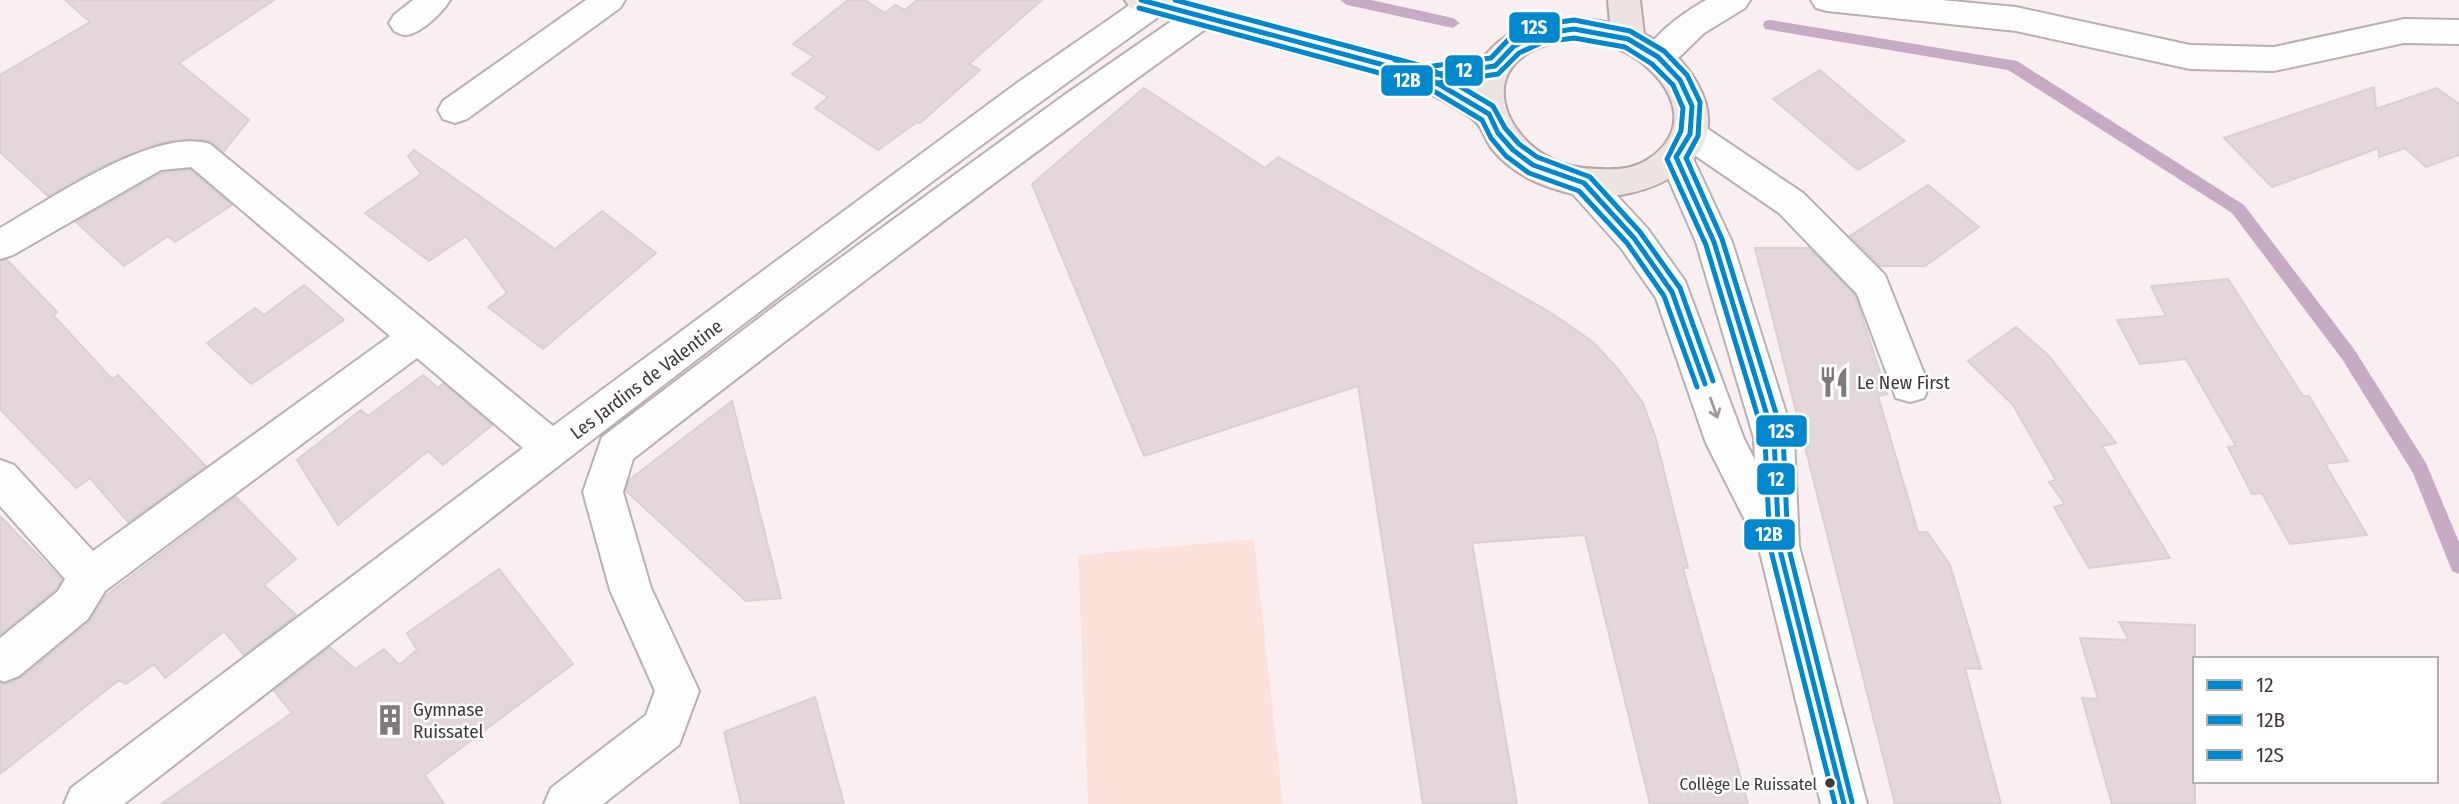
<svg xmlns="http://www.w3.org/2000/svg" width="2459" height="804" font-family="'Fira Sans Condensed',sans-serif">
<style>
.green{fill:#fbe2da}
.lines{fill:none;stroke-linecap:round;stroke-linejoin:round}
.stream{fill:#c7aac4;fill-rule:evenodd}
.building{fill:#e3d7db;stroke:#d9d0d3;stroke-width:2}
.minor-casing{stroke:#b8b0b1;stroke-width:4}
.major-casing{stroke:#baa6a6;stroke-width:4}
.minor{fill:#fefdfd;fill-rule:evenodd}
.major{fill:#eee3e3;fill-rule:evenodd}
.bus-1-casing{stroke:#fff;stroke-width:10}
.bus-2-casing{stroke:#fff;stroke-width:10}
.bus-3-casing{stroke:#fff;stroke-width:10}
.bus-1{stroke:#0088ce;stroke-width:5}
.bus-2{stroke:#0088ce;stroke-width:5}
.bus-3{stroke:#0088ce;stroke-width:5}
.oneway{stroke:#a09a9b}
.bus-dot{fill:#413839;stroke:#fff;stroke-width:2.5}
.labels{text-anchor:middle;stroke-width:5;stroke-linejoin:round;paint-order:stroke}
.bus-label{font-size:17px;fill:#413839;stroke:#fff;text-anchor:end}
.street-label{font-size:19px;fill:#413839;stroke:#fff}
.poi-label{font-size:19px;fill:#413839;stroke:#fff;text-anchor:start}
.line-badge{stroke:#fff;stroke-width:2.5}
.badge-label{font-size:19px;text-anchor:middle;font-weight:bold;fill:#fff}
</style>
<rect width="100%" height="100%" fill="#f9eff1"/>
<path class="green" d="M1254,539L1283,804H1088L1078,555Z"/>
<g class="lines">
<path class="stream" d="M1340,0H1371L1453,18L1460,23L1453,28L1347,5Z
M1770,20L2017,61L2244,205L2354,349L2426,463L2459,542V574L2452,571L2413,473L2342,359L2232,213L2008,70L1765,29L1763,25L1765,21Z"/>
</g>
<path class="building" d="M65,0H274L179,63L249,120L223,152L210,141L187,139L160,143L102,166L48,196L0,152V75L90,22Z
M848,0H865L885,13L895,5L905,10L917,0H1042L969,64L980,70L920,123L917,122L878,150L815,108L828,97L792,74L814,57L793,44Z
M1820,70L1874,116L1905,141L1858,170L1773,99Z
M2374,87L2376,109L2437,88L2459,104V155L2426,167L2405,148L2379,157V148L2272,187L2224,138Z
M1144,88L1265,168L1278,157L1553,314L1593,342L1617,368L1643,403L1656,439L1688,568H1683L1748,804H1650L1585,535L1472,543L1517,804H1423L1358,386L1144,456L1032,184Z
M414,150L555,249L602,211L656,253L543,349L488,307L507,293L466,236L429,261L365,213L421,174L408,156Z
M190,170L232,205L175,242L168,236L124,266L76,222L162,173Z
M1928,185L1979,227L1925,266H1880L1850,236Z
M1755,248H1809L1855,295L1887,394L1878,396L1918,532H1927L1950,565L1981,669L1965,668L2001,804H1895Z
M7,260L57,312L53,315L112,379L118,375L206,466L128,522L90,478L76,488L0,409V261Z
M2228,279L2303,396H2309L2348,461L2325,464L2367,535L2290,544L2262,493L2252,494L2228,447L2236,446L2186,359L2140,364L2117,320L2166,316L2151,286Z
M304,285L344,320L251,384L207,343L255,308L264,315Z
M2016,327L2049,356L2116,443L2102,446L2170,558L2089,568L2054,507L2065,504L2049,482L2056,480L2013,405L1968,361Z
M423,375L438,388L443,383L492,425L443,465L428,451L338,525L297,460L361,410L368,416Z
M732,401L764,530L781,598L746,601L626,491L630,479Z
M236,497L296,559L264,585L296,615L244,655L224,631L165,678L154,664L126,684L119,680L0,774V683L5,684L21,678L90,621L104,597Z
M0,516L62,580L56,589L0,635Z
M499,569L573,664L425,775L444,804H161L292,713L274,691L330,647L355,669L384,649L399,665L417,650L407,633Z
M2119,622L2195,625V804H2112L2082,698L2098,699L2080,638L2129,640Z
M815,697L844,804H741L724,732Z"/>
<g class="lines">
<defs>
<path id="minor" d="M413,0H450C443,12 420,35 405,35C401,35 397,32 394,31L389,23L394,15Z
M586,0H625L620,8L467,119L455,123L443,119L438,110L443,101Z
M1137,0H1168L1170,4L1165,12C810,265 468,537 124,804H64L71,788L523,448L417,358L105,591L88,619L19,676L4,682L0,680V638L58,591L65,579L0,506V460L14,465L93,551L390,336L191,167L161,170L13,255L0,259V228C50,200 155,126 210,144L553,426L1017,83Z
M1706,0H1750L1745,8L1704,33L1670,66L1658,69L1646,66L1642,57C1655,33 1683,13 1706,0Z
M1811,0H1941L2016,7L2190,45L2274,47L2404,19L2459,20V44L2404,43L2274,71L2190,69L2016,31L1827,11L1816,8Z
M1200,5L1211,9L1216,17L1211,25C1015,165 823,311 633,459L623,492L651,588L699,691L679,745L603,804H544L551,788L646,715L655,691L610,590L583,492L602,437L784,299L1063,96L1189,9Z
M1690,121L1702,125L1803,193L1885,275L1929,386L1924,398L1910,402L1896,398L1857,294L1779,213L1690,152L1732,242L1794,438L1799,546L1867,804H1821L1759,548L1706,443L1656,298L1621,248L1572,193L1567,183L1572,173L1584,169L1596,173L1647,228L1685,281L1744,439L1755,460L1754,438L1696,242L1659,157L1664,148L1676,144L1681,145L1673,134L1678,125Z"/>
<path id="major" d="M1125,0H1184L1425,64L1437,67L1471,87C1484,25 1557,11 1610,23L1608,0H1640L1644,34C1667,45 1684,60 1697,83C1741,161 1645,205 1579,195C1546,189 1514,176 1492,149C1486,141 1483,129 1476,122C1465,112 1431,94 1417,87C1393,75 1361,71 1335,64C1271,46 1206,29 1141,11L1130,8ZM1574,41C1588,42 1603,43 1616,48C1663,67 1703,124 1647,160C1633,169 1617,170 1601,169C1583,169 1565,166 1550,158C1505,135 1479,73 1538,48C1549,43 1562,42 1574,41Z"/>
</defs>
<use href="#minor" class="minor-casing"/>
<use href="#major" class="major-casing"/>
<use href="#minor" class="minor"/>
<use href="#major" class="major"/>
<defs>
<path id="bus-1" d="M1141,0L1425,76L1495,66L1514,46L1541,34L1574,29L1628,39L1658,57L1680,80L1692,106L1690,134L1676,157L1714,242L1774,438L1779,546L1844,804
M1393,68L1425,76L1489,114L1498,133L1513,150L1533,165L1584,183L1634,238L1672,292L1705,384"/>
<path id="bus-2" d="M1139,8L1424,85L1498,74L1519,53L1543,42L1574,38L1625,47L1652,64L1673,85L1683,108L1681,131L1667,159L1706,245L1765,440L1770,547L1835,804
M1391,76L1422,84L1482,120L1491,138L1506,156L1529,173L1579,191L1627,243L1664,296L1697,387"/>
<path id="bus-3" d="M1175,0L1426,67L1491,58L1509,39L1540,25L1574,20L1630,31L1664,51L1687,75L1700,102L1698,136L1686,158L1722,239L1783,436L1788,545L1852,802
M1395,60L1429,68L1493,106L1505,128L1519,144L1537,157L1590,177L1640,232L1680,288L1713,381"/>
</defs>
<use href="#bus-1" class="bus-1-casing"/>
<use href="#bus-2" class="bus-2-casing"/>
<use href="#bus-3" class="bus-3-casing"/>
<use href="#bus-1" class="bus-1"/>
<use href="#bus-2" class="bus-2"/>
<use href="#bus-3" class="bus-3"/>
</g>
<defs><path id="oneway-shaft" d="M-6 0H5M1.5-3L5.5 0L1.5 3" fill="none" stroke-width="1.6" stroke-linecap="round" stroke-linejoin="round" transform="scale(1.75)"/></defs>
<use class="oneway" href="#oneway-shaft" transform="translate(1714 408) rotate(70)"/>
<defs>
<symbol id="restaurant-bare" viewBox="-9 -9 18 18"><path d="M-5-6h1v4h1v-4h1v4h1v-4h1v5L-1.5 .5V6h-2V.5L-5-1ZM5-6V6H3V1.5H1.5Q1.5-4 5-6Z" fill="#817879" stroke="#fff" stroke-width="2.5" paint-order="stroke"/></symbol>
<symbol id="building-bare" viewBox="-9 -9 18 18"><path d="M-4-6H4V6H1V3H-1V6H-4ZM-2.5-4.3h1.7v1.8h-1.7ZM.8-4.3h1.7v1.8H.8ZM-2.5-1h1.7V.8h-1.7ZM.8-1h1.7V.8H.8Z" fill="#817879" stroke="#fff" stroke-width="2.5" paint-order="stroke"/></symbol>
</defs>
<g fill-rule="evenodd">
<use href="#restaurant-bare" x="1812" y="360" width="44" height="44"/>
<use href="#building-bare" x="368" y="698" width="44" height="44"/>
</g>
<circle class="bus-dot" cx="1830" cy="783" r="6"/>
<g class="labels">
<g class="bus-label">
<text x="1817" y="790">Collège Le Ruissatel</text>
</g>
<g class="street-label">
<text transform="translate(646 379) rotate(-37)" y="7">Les Jardins de Valentine</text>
</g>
<g class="poi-label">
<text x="1857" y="389">Le New First</text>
<text x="413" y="716">Gymnase<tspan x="413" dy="22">Ruissatel</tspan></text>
</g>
</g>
<g class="line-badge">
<rect x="1508" y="11" width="53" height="33" rx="7" fill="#0088ce"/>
<rect x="1444" y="54" width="40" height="33" rx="7" fill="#0088ce"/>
<rect x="1380" y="64" width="54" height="33" rx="7" fill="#0088ce"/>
<rect x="1755" y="414" width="53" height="34" rx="7" fill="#0088ce"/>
<rect x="1756" y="462" width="40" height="34" rx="7" fill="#0088ce"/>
<rect x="1743" y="518" width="53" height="33" rx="7" fill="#0088ce"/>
</g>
<g class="badge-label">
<text x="1534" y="34">12S</text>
<text x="1464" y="77">12</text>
<text x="1407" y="87">12B</text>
<text x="1781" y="438">12S</text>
<text x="1776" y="486">12</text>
<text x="1769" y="541">12B</text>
</g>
<rect x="2193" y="657" width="245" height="126" fill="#ffffff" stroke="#b3afb0" stroke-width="2"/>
<rect x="2207" y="680" width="35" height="10" fill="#0088ce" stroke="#b3afb0" stroke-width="2"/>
<text x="2256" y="692" font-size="21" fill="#413839">12</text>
<rect x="2207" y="715" width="35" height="10" fill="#0088ce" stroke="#b3afb0" stroke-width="2"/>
<text x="2256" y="727" font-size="21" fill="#413839">12B</text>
<rect x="2207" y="750" width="35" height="10" fill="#0088ce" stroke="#b3afb0" stroke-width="2"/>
<text x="2256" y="762" font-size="21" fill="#413839">12S</text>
</svg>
